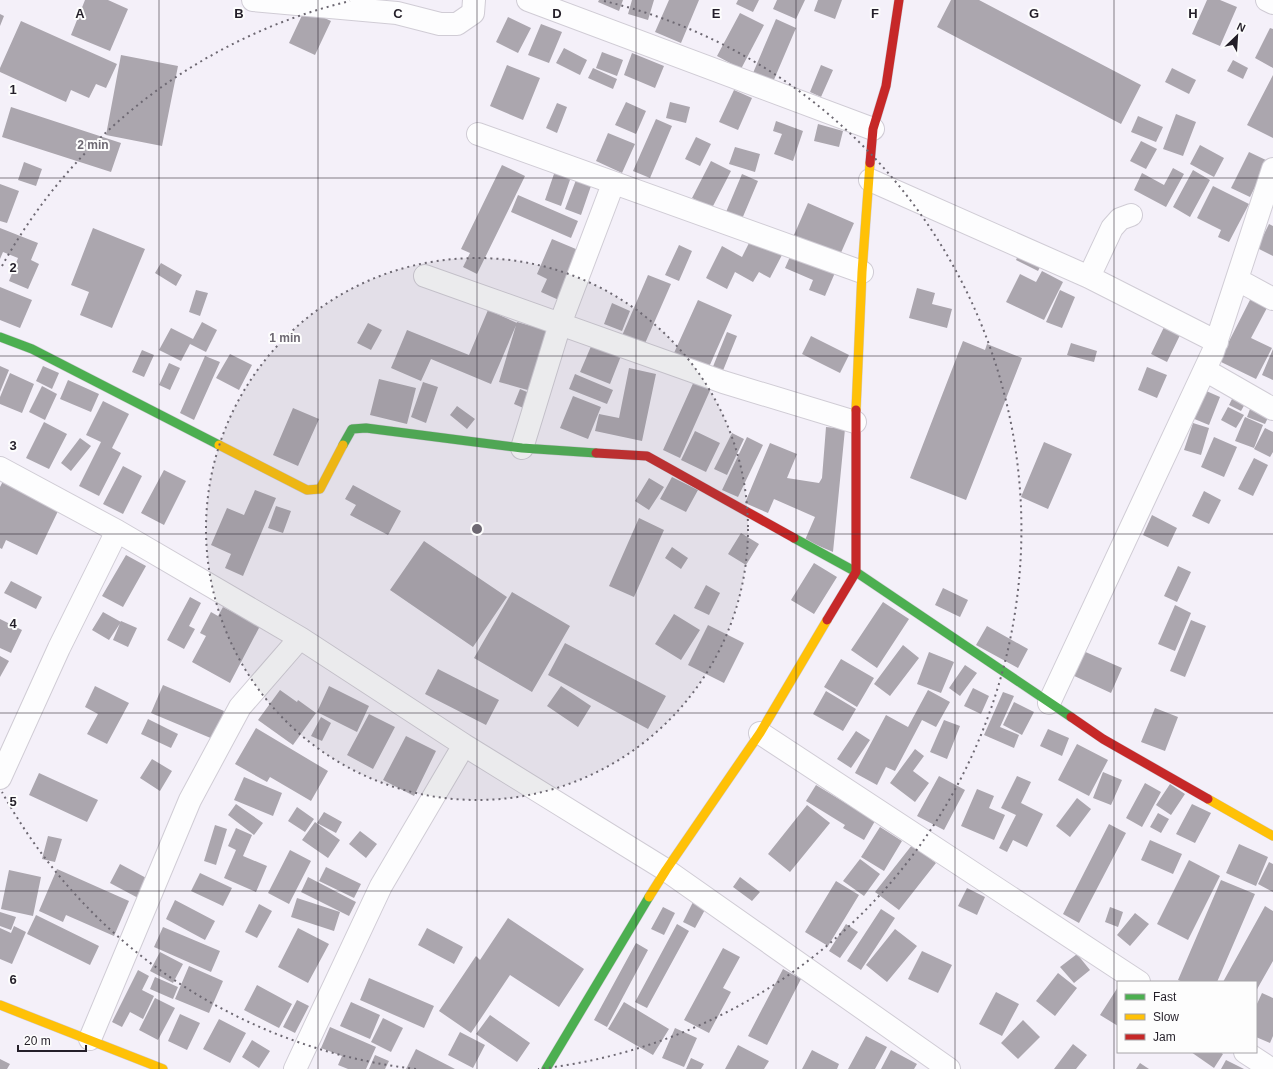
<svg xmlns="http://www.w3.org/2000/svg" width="1273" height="1069" font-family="Arial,sans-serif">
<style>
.building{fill:#aba6ae}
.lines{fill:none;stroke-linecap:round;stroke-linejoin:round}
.street-casing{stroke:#d0ccd5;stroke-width:24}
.fast-casing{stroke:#d0ccd5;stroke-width:10}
.slow-casing{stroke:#d0ccd5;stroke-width:10}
.jam-casing{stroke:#d0ccd5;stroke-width:10}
.street{stroke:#fdfdfe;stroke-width:22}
.fast{stroke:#4caf50;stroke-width:9}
.slow{stroke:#ffc107;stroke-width:9}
.jam{stroke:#c62828;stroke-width:9}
.grid{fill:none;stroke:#241f29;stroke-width:1;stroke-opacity:0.55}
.ring{fill:none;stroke:#6d6872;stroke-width:2;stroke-dasharray:2 4}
.grid-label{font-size:13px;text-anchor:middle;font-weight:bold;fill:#241f29;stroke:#fdfdfd;stroke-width:4;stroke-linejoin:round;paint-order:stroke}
.centre{fill:#6d6872;stroke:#fdfdfd;stroke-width:2}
.ring-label{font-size:12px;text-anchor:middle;font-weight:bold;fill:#6d6872;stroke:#fdfdfd;stroke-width:4;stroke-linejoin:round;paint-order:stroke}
</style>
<rect width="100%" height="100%" fill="#f4f0f9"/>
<path class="building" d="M85,0H108L128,9L110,51L71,35Z
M599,0H623L619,11L598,2Z
M632,0H654L648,20L628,14Z
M669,0H699L681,43L655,32Z
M738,0H759L753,12L736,4Z
M777,0H805L796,19L773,9Z
M818,0H842L835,19L814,11Z
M951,0H979L1141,85L1121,124L937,27Z
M1207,0H1220L1237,7L1220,46L1192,34Z
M305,9L331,21L315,55L289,43Z
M740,13L764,25L741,69L717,56Z
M0,14L4,16L0,26Z
M508,17L531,28L518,53L496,42Z
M776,19L796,28L773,82L753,73Z
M21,21L117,64L106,88L96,84L89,98L71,90L66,102L0,72V68Z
M541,24L562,32L549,63L528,55Z
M1270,28L1273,29V68L1255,58Z
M564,48L587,60L580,75L556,63Z
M602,52L623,60L617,76L596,68Z
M632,53L664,66L655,88L624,75Z
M121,55L178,66L162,146L106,135Z
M1233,60L1248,68L1243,79L1227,71Z
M507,65L540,78L523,120L490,106Z
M821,65L833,70L821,97L810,92Z
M593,68L617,79L613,89L588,78Z
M1172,68L1196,80L1189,94L1165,82Z
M1273,75V138L1247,125Z
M734,90L752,98L738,130L719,122Z
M626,102L646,111L636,134L615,125Z
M670,102L690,107L686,123L666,118Z
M557,103L567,107L557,133L546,128Z
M11,107L121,143L111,172L2,137Z
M1176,114L1196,122L1183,156L1163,149Z
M1138,116L1163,127L1156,142L1131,132Z
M656,119L672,126L650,178L633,171Z
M776,121L803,131L793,161L774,154L782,134L773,131Z
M818,124L843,131L839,147L814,141Z
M608,133L635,144L622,173L596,161Z
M696,137L711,144L700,166L685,159Z
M1141,141L1157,149L1146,169L1130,161Z
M1200,145L1224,158L1214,177L1190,164Z
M735,147L760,154L755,172L729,164Z
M1249,152L1268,161L1250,197L1231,188Z
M711,161L731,171L712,208L692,198Z
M24,162L42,169L36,186L18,180Z
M502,165L525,176L477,274L463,267L470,253L461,249Z
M1173,168L1184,174L1166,207L1134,190L1142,173L1164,185Z
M1193,170L1210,180L1190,217L1173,207Z
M555,171L571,177L561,206L545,200Z
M742,174L758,181L742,219L726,212Z
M576,180L591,186L581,215L565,209Z
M0,184L19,191L7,223L0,221Z
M1213,186L1249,204L1229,242L1218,237L1221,230L1197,218Z
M518,195L578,221L571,238L511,212Z
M808,203L854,223L840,255L794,235Z
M1269,224L1273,226V256L1257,248Z
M0,228L38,243L31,260L39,264L28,289L9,281L18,258L3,252L0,259Z
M93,228L145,249L112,328L80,315L89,292L71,285Z
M552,239L583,252L561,301L541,292L547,279L537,274Z
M751,239L782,255L770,278L759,272L753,282L735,272L727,289L706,278L722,246L742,257Z
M679,245L692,251L679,281L665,275Z
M1022,247L1044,259L1038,271L1016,260Z
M793,250L837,268L825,296L809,290L813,280L785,268Z
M161,263L182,275L176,286L155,273Z
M1042,271L1063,282L1044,320L1006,302L1020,274L1036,282Z
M648,275L671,284L643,348L621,338Z
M0,287L32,300L20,328L0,320Z
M917,288L935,293L932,304L952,309L947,328L909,318Z
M196,290L208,293L200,316L189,312Z
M1060,290L1075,297L1062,328L1046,322Z
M1251,298L1268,306L1251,338L1272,348L1256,379L1219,361Z
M698,300L732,315L709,367L674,353Z
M612,303L630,311L622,331L604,324Z
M488,310L517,323L491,384L431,359L421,381L391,368L407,330L469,355Z
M202,322L217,330L206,352L190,344L181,361L159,350L171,328L193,339Z
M517,322L549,331L531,391L499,382Z
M368,323L382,330L371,350L357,343Z
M1165,325L1181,333L1167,362L1151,354Z
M727,332L737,336L722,373L712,369Z
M811,336L849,355L840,373L802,354Z
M963,341L985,350L987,344L1022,358L966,500L910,478Z
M1071,343L1097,351L1094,362L1067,355Z
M592,344L621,356L610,384L580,372Z
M1273,349V380L1262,375Z
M142,350L154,355L144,377L132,372Z
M230,354L252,365L239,390L216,378Z
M205,356L220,362L194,420L180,413Z
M169,363L180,368L170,390L159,385Z
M0,366L9,370L0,392Z
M43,366L59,373L52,389L36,381Z
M1147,367L1167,375L1157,398L1138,390Z
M629,368L656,374L642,441L595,431L599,414L619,418Z
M10,373L34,384L22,413L0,404V397Z
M575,374L613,390L607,404L569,389Z
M379,379L416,388L407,424L370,415Z
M695,379L712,386L680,458L663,450Z
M68,380L99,394L91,412L60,399Z
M423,382L438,387L426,423L411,417Z
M42,386L57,394L45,420L29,412Z
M520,389L534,395L528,410L514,404Z
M1204,390L1220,397L1209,425L1192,418Z
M1234,395L1246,402L1241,411L1229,405Z
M573,396L601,407L588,439L560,428Z
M103,401L129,414L112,448L121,453L99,496L79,486L101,442L86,435Z
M1253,401L1272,409L1265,424L1247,417Z
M457,406L475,419L467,429L450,415Z
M1228,407L1244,415L1236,428L1221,420Z
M293,408L319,419L298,466L273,455Z
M1245,417L1263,425L1254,448L1235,441Z
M44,422L67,434L49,469L26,458Z
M1193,423L1209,428L1201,455L1184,450Z
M826,427L845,429L833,552L805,540L815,517L774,499L768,513L745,503L770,443L797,454L787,478L819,483L822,478Z
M1265,428L1273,432V452L1270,457L1254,449Z
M695,431L720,443L706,472L681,460Z
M732,433L744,439L727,475L714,469Z
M747,437L763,445L738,497L722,490Z
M1214,437L1237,447L1224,477L1201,467Z
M80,438L91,446L71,471L61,463Z
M1044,442L1072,454L1048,509L1021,497Z
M1254,458L1268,465L1253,496L1238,489Z
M123,466L142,476L123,514L103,504Z
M164,470L186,481L164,525L141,513Z
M672,477L698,490L686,512L660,499Z
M649,478L664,487L649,510L635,501Z
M3,481L59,509L37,555L6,540L2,549L0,548V487Z
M353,485L401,511L388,535L350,515L356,505L345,499Z
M255,490L276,498L243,576L225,568L231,554L211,545L227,508L244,515Z
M1204,491L1221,500L1209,524L1192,516Z
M276,506L291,511L283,533L268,528Z
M1152,515L1177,528L1168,547L1143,535Z
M639,518L664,530L634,597L609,586Z
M741,533L759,544L746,565L728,554Z
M424,541L507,597L473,647L390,590Z
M672,547L688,558L681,569L665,558Z
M126,555L146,566L123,607L102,596Z
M814,563L837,577L814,614L791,600Z
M1178,566L1191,572L1177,602L1164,596Z
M11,581L42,597L36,609L4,593Z
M706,585L720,593L709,615L694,608Z
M943,588L968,600L960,617L935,605Z
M512,592L570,626L532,692L474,658Z
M190,597L201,603L189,626L195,629L184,649L167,640Z
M883,602L909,619L877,668L851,650Z
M1175,605L1191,613L1175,651L1158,644Z
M223,607L260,626L230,683L192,662L206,636L200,633L211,612L218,616Z
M103,612L121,622L109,640L92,630Z
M674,614L700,630L681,660L655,644Z
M0,619L22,630L11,653L0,648Z
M1191,620L1206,626L1185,677L1170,671Z
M121,621L137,628L128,647L113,640Z
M708,625L744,643L724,683L688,665Z
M987,626L1028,649L1018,668L976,645Z
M565,643L666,696L648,729L548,675Z
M903,645L919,658L890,696L874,684Z
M1081,650L1122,668L1111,693L1070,674Z
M929,652L954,662L941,693L917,684Z
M0,656L9,661L0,677Z
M841,659L874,678L857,707L824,687Z
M965,665L977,673L960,696L949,688Z
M438,669L499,700L486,725L425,694Z
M163,685L224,711L213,739L151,713Z
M95,686L129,703L107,744L87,734L98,714L85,707Z
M329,686L369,706L357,732L317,712Z
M561,686L591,706L578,727L547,706Z
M973,688L989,696L981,714L964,706Z
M280,690L297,702L298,700L316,713L293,745L258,720Z
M928,690L950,702L936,727L922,720L895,771L886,767L877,785L855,773L886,715L908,727Z
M826,691L856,709L843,731L813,714Z
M1003,692L1014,696L1000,727L1019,735L1014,748L984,735Z
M1014,702L1034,712L1022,735L1003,725Z
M1155,708L1178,717L1165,751L1141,742Z
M369,714L395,727L373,769L347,755Z
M321,717L331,723L322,741L311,736Z
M148,719L178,734L171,748L141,734Z
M944,720L960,726L947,759L930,752Z
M256,728L328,771L311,801L270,777L267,782L235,764Z
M1048,729L1069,738L1062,756L1040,746Z
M856,731L870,740L851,768L837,759Z
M406,736L436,751L414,796L383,780Z
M1077,744L1108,760L1089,796L1058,780Z
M915,749L924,756L913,771L929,783L915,802L890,783Z
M152,759L172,771L160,791L140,778Z
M1103,772L1122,780L1111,805L1093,798Z
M39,773L98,800L87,822L29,795Z
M939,776L965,790L944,830L917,816Z
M1017,776L1031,782L1021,803L1043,814L1027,847L1013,840L1007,852L999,848L1016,815L1001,808Z
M244,777L282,793L273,816L234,800Z
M1145,783L1161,792L1142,827L1126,818Z
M1170,784L1185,794L1171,815L1156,805Z
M816,785L875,821L864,840L843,828L845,825L806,801Z
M977,789L994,796L989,808L1005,815L994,840L961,826Z
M1077,798L1091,809L1070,837L1056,826Z
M236,804L263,823L254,835L228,815Z
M1192,804L1211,813L1195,843L1176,834Z
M807,805L830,823L790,872L768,854Z
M297,807L314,819L305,832L288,821Z
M324,812L342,822L336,833L317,823Z
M1158,813L1169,819L1161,833L1150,827Z
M315,822L340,840L328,858L302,840Z
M1109,824L1126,833L1079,923L1063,914Z
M215,825L227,829L216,865L204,861Z
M880,827L902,841L884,871L861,857Z
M236,828L252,835L243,856L267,866L256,892L224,878L236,850L228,846Z
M360,831L377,844L366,858L349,844Z
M48,836L62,839L55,862L42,859Z
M1150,840L1182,854L1173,874L1141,860Z
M1239,844L1268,857L1256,886L1226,873Z
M912,845L936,863L899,910L875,892Z
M290,850L311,861L289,904L268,893Z
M860,859L880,874L864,896L843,881Z
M1189,860L1220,876L1188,940L1157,924Z
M1269,862L1273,864V892L1258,884Z
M120,864L150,880L140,899L110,883Z
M326,867L361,884L354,898L319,881Z
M57,869L129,901L114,936L66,915L63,922L39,911Z
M9,870L41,877L33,916L1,909Z
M200,873L232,888L223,906L191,891Z
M308,877L356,902L349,916L301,892Z
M740,877L760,892L752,901L733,887Z
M1221,880L1255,894L1217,982H1183L1178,980Z
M836,881L859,895L828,946L805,932Z
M967,888L985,897L977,915L958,906Z
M297,898L340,912L334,931L291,917Z
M175,900L215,921L205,940L166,919Z
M694,900L707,906L695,928L683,922Z
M259,904L272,911L257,938L245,932Z
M1265,906L1273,911V961L1256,991V982H1223Z
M663,907L675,913L664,935L651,929Z
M1110,907L1123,912L1118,927L1105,922Z
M881,909L895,918L861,970L847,961Z
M0,912L16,917L11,930L0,926Z
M1135,913L1149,924L1130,946L1117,935Z
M36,915L99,946L90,965L27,934Z
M508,918L584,969L559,1007L510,975L471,1033L439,1011L476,956L480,960Z
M677,924L689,931L647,1008L635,1002Z
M846,924L858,932L840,958L829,951Z
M14,926L26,932L12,964L0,959V928L11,933Z
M163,927L220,951L211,972L154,947Z
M298,928L329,944L308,983L278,967Z
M427,928L463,947L454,964L418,945Z
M895,929L917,946L887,982L866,965Z
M636,943L648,950L607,1027L594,1020Z
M723,948L740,957L723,988L731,992L709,1033L684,1020Z
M922,951L952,965L938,993L908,979Z
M160,952L183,964L173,983L150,971Z
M1077,954L1090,970L1074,983L1060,967Z
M189,966L223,981L209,1013L175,999Z
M783,969L801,979L767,1045L748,1036Z
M138,970L149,976L142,990L154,996L143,1019L130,1012L122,1027L112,1022Z
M1058,973L1077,988L1055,1016L1036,1001Z
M155,977L178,987L173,999L150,989Z
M369,978L434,1006L424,1028L360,1000Z
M257,985L292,1004L279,1028L244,1010Z
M1118,987V1026L1100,1015Z
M996,992L1019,1004L1002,1036L979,1024Z
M1262,993L1273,998V1036L1270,1043L1256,1037V1006Z
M155,998L175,1008L158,1040L139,1030Z
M297,1000L309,1006L295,1033L283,1027Z
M351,1002L380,1015L370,1039L340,1026Z
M624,1002L669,1029L653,1055L608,1029Z
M180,1014L200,1023L187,1050L168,1041Z
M490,1015L530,1043L517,1062L476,1034Z
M383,1018L403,1028L391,1052L371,1042Z
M219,1019L246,1033L230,1063L203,1049Z
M1023,1020L1040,1037L1018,1059L1001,1043Z
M330,1027L376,1047L366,1069H348L338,1065L342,1056L321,1048Z
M675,1028L697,1038L684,1067L662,1058Z
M460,1032L485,1045L473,1068L448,1055Z
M866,1036L887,1047L875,1069H848Z
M252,1040L270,1051L259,1068L242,1057Z
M1073,1044L1087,1055L1076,1069H1054Z
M738,1045L769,1061L764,1069H725Z
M416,1049L455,1069H406Z
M812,1050L839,1064L837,1069H802Z
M891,1050L917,1064L914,1069H881Z
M1191,1052H1220L1223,1054L1214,1068Z
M375,1055L389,1061L385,1069H369Z
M691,1058L704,1064L701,1069H686Z
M0,1059L10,1064L7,1069H0Z
M1226,1060L1244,1069H1221Z
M1140,1063L1149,1069H1136Z"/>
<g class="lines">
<defs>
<path id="street" d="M253,0L397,13L440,24H457L473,13L474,0
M528,0L873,129
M1267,0L1273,3
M478,134L862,272
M870,180L1089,277L1217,342
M425,276L723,382L855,422
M1089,277L1112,228L1120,219L1131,215
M1238,280L1273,299
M1205,370L1273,409
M522,448L560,324L613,184
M0,468L117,531L300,638L464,745L666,870L949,1069
M1049,703L1213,352L1273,169
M760,733L1139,982
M0,778L59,648L117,531
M90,1039L190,800L240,707L300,638
M1245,1052L1271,1069
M295,1069L381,886L464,745"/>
<path id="fast" d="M0,337L32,349L219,445
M343,445L352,429L366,428L522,448L596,453
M794,538L856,572L1071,717
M546,1069L649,897"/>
<path id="slow" d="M856,410L862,272L870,163
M219,445L307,490L320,489L343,445
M1208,799L1273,836
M649,897L666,870L760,733L827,620
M0,1005L163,1069"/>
<path id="jam" d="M870,163L873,129L886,86L899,0
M596,453L647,456L794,538
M827,620L856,572V410
M1071,717L1103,739L1208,799"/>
</defs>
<use href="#street" class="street-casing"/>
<use href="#fast" class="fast-casing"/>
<use href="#slow" class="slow-casing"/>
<use href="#jam" class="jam-casing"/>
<use href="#street" class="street"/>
<use href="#fast" class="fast"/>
<use href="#slow" class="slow"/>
<use href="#jam" class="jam"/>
</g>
<path class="grid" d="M159,0V1069M318,0V1069M477,0V1069M636,0V1069M796,0V1069M955,0V1069M1114,0V1069M0,178H1273M0,356H1273M0,534H1273M0,713H1273M0,891H1273"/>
<circle cx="477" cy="529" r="271" fill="#6d6872" fill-opacity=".12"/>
<g class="ring">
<circle cx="477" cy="529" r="271"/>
<path d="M416 1069A543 543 0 0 1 2 792M2 266A543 543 0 0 1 350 1M604 1A543 543 0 0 1 538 1069"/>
</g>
<g class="grid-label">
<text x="80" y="18">A</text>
<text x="239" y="18">B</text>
<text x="398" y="18">C</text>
<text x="557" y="18">D</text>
<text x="716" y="18">E</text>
<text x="875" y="18">F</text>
<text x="1034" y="18">G</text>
<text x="1193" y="18">H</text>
<text x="13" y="94">1</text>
<text x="13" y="272">2</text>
<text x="13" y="450">3</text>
<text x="13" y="628">4</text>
<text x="13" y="806">5</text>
<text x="13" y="984">6</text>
</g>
<circle cx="477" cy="529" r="6" class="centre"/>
<g class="ring-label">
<text x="93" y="149">2 min</text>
<text x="285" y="342">1 min</text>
</g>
<rect x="1117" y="981" width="140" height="72" fill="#fdfdfd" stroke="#a6a4a8"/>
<rect x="1125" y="994" width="20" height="6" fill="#4caf50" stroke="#a6a4a8"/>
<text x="1153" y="1001" font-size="12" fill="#241f29">Fast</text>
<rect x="1125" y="1014" width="20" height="6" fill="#ffc107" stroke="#a6a4a8"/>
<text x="1153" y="1021" font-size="12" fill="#241f29">Slow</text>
<rect x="1125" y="1034" width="20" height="6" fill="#c62828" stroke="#a6a4a8"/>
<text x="1153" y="1041" font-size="12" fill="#241f29">Jam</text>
<g transform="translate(1237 36) rotate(25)" stroke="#fdfdfd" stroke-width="3" paint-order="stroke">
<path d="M0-3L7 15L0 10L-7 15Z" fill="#241f29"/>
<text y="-6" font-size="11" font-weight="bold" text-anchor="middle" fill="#241f29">N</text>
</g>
<path d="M18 1045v6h68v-6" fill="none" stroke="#241f29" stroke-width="2"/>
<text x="24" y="1045" font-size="12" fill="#241f29" stroke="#fdfdfd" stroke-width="3" paint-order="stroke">20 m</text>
</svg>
